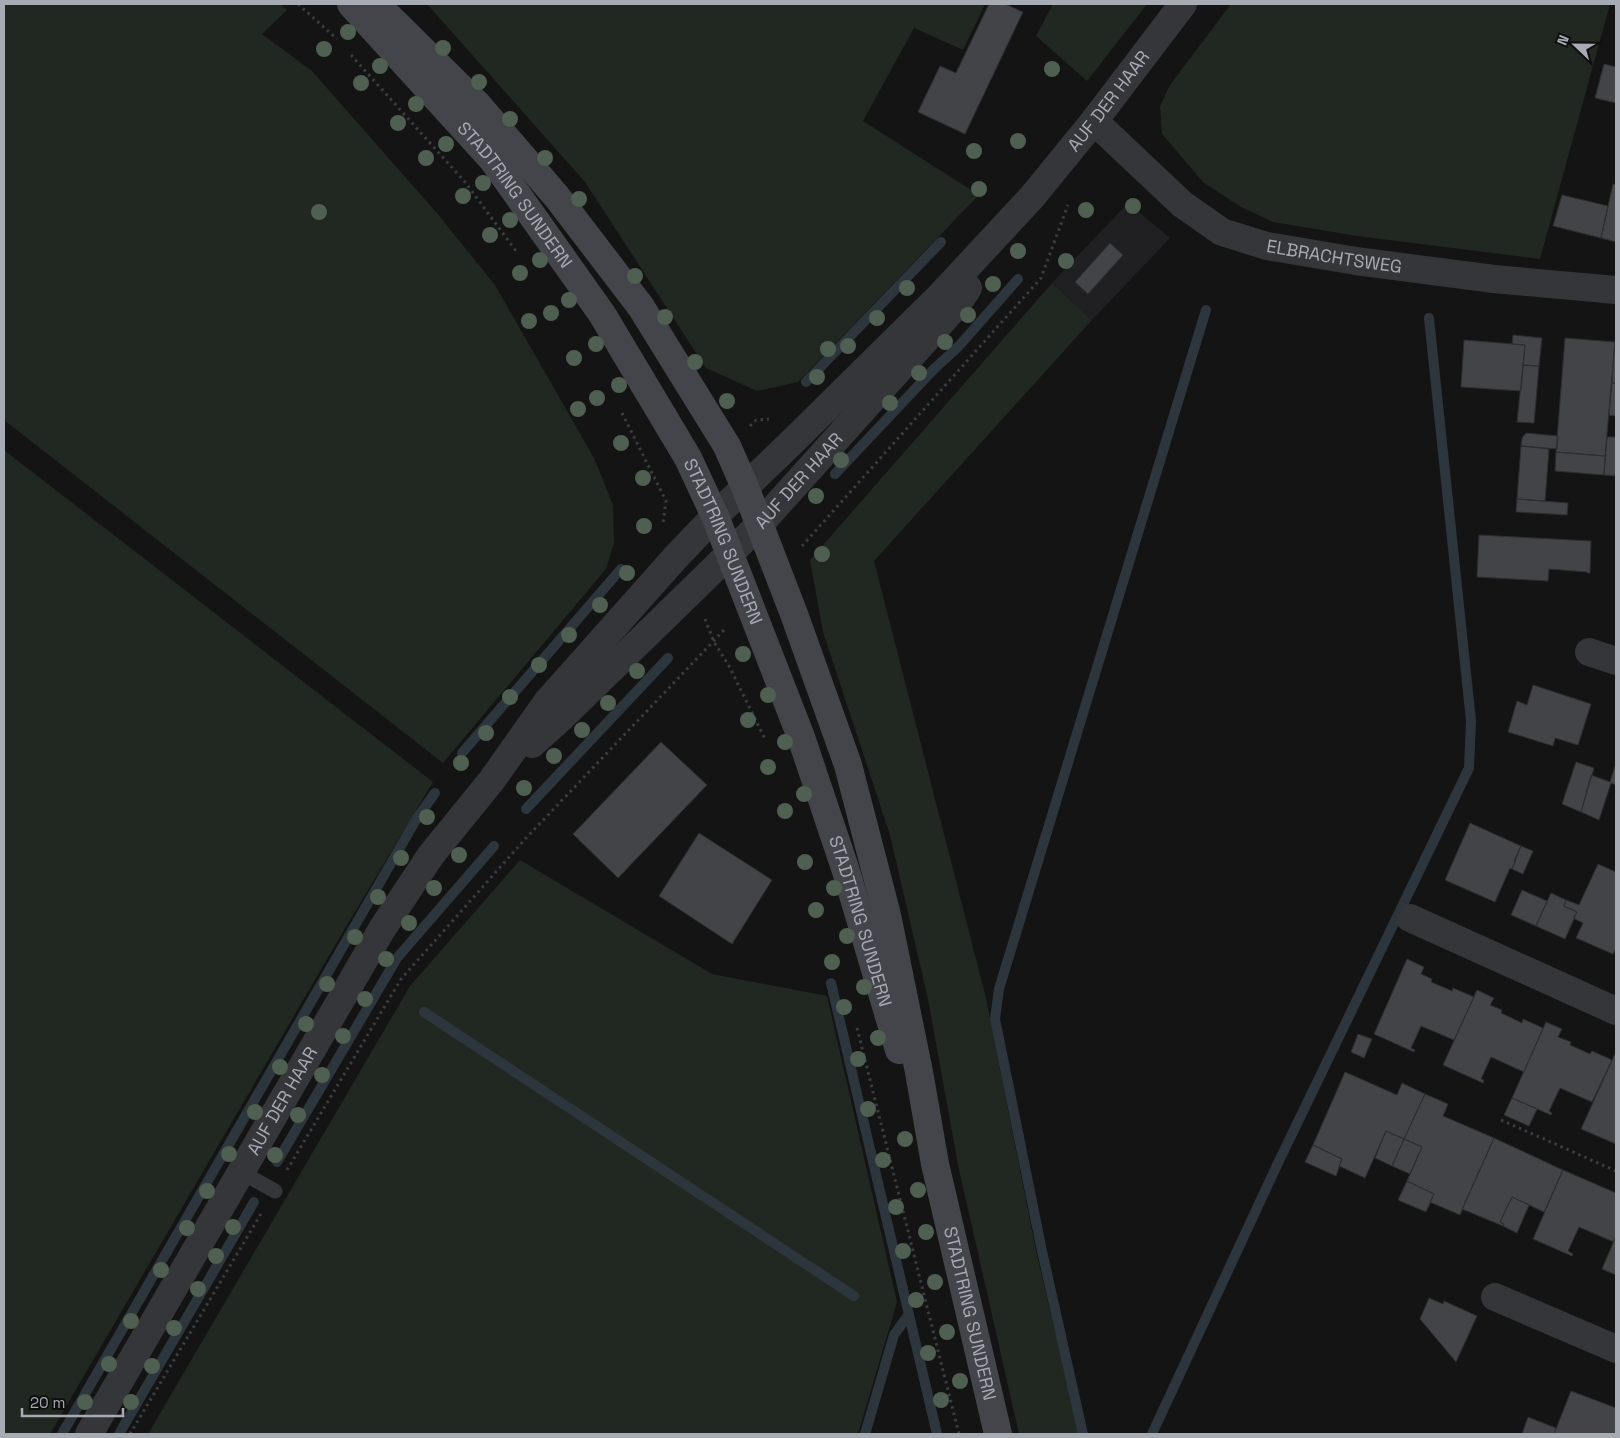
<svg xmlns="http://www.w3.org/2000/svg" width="1620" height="1438" font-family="'Space Grotesk',sans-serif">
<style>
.built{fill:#202022}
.green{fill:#202821}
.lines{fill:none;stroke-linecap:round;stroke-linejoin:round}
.stream{stroke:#2e363d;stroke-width:10}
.building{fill:#434448;stroke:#2e2e31}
.path{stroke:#3b3d41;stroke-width:3;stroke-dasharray:2.5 4;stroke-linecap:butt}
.service{stroke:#35363a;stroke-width:15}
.minor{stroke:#35363a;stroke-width:28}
.secondary{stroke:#43454a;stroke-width:28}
.tree{fill:#4f5f51}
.labels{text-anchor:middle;stroke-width:4;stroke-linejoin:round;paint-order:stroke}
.street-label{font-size:18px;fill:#a7abb4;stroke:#0f0f10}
</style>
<rect width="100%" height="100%" fill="#141415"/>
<path class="built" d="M1128,203L1170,238L1092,320L1052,283Z"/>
<path class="green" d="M4,4H280L287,10L262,34L312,71L436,212L495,285L594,458L613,505L614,543L606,569L443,763L4,420Z
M427,4H985L963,50L914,28L863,121L979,195L798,382L757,391L706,368L585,182Z
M1053,4H1147L1087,81L1036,36Z
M1231,4H1610L1540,259L1357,236L1273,222L1241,207L1203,182L1162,134L1160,106L1170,85Z
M1052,283L1092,320L874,561L986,998L1036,1251L1079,1434H1019L958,1165L928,999L890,835L823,632L810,560Z
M4,450L433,782L344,930L50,1434H4Z
M520,860L712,974L827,996L897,1302L858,1434H148L410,986Z"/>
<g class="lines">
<path class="stream" d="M806,382L941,242
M835,474L934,369L958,347L1018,279
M462,753L621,569
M526,809L668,658
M831,983L937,1434
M424,1012L854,1296
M277,1162L397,958L494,846
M62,1434L417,818L435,793
M119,1434L254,1202
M865,1434L894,1335L909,1314
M1083,1434L1042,1251L995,1019L999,989L1206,310
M1152,1434L1278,1163L1469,768L1471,721L1429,318"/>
</g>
<path class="building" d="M989,4H1005L1023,12L965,134L918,112L940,66L956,73Z
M1604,64L1616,67V103L1595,98Z
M1613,184L1616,185V242L1601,238Z
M1562,195L1608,206L1601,238L1553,226Z
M1110,243L1123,255L1088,294L1075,282Z
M1513,335L1542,338L1539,366L1523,365L1525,345L1512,344Z
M1565,338L1615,342L1605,456L1556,452Z
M1464,340L1525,345L1521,391L1461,387Z
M1614,349H1616V383H1612Z
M1523,365L1539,366L1534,423L1517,422Z
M1612,383H1616V416L1609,415Z
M1526,433L1558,436L1557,449L1521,446L1522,438Z
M1607,437H1616V476L1604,475Z
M1521,446L1549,449L1545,501L1517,499Z
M1556,452L1605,456L1604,475L1555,471Z
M1517,499L1568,503L1567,515L1516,512Z
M1479,535L1591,541L1590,573H1587V572L1549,569L1548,581L1477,577Z
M1533,685L1591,704L1578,745L1555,738L1553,746L1508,732L1517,701L1527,705Z
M661,742L707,785L618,878L573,834Z
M1576,762L1594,768L1581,812L1562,804Z
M1615,766L1616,767V785L1611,783L1599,820L1581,812L1591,775L1610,782Z
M1470,823L1521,846L1514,861L1515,862L1512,869L1510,868L1495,902L1445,880Z
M699,833L772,880L732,944L659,896Z
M1521,846L1533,851L1523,874L1512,869Z
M1598,864L1616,872V948L1613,954L1576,938L1583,923L1573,918L1577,912L1564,906L1566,900L1579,905Z
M1522,890L1547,901L1536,926L1511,915Z
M1551,893L1566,900L1564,906L1577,912L1565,939L1536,926Z
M1407,959L1424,967L1421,974L1432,979L1431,982L1452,991L1453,988L1474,997L1454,1040L1421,1026L1411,1048L1415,1050L1414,1052L1374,1034Z
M1477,990L1494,998L1490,1005L1502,1010L1501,1013L1522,1023L1523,1019L1543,1028L1524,1072L1491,1057L1481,1079L1484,1080L1483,1083L1443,1065Z
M1546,1022L1562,1029L1558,1037L1571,1042L1570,1045L1590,1054L1592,1051L1612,1060L1592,1102L1560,1088L1549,1111L1552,1113L1551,1115L1512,1098Z
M1358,1034L1372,1039L1364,1058L1351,1052Z
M1615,1054H1616V1144L1581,1129Z
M1345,1072L1397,1095L1402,1083L1425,1094L1404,1139L1386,1131L1365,1178L1339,1166L1342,1159L1313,1145Z
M1425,1094L1448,1104L1443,1116L1494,1138L1460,1215L1430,1202L1434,1194L1407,1181L1422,1147L1404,1139Z
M1512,1098L1537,1109L1529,1126L1504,1115Z
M1386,1131L1404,1139L1392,1166L1375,1158Z
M1494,1138L1563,1170L1544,1212L1512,1197L1500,1222L1504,1224L1503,1226L1462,1209Z
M1404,1139L1422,1147L1410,1174L1392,1166Z
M1313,1145L1342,1159L1336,1176L1305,1162Z
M1563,1170L1616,1193V1236L1614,1242L1579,1227L1568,1251L1573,1254L1572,1256L1533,1239Z
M1407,1181L1434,1194L1426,1212L1398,1200Z
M1512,1197L1529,1205L1517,1233L1503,1226L1504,1224L1500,1222Z
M1616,1236V1275L1602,1269Z
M1429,1298L1443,1304L1444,1301L1477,1316L1456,1362L1420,1319Z
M1571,1391L1616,1408V1434H1554Z
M1528,1417L1556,1428L1554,1434H1522Z"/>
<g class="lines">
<path class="path" d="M298,4L337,39
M351,55L465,182L516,251
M622,413L666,501L663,523
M750,426L756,420L769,419
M802,546L1041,278L1068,205
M705,619L714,642L729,666L766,741
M857,1028L959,1434
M1501,1120L1616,1171
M287,1170L401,979L527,837L725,629
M130,1434L262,1212"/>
<path class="service" d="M241,1172L275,1191"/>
<g class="minor">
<path id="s1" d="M1094,121L1182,204L1222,232L1267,246L1356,261L1494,279L1616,290"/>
<path d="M1589,652L1616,661"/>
<path id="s2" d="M532,744L562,717L760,524L956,306L968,288"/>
<path d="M1410,918L1616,1011"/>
<path d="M1495,1297L1616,1349"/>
<path id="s3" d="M89,1434L382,929L431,855L492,780L547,702L675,558L715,516L793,441L940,296L1032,197L1094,121L1183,4"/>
</g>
<g class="secondary">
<path id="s4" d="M351,4L492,159L602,314L688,458L715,516L801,737L845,868L899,1050"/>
<path id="s5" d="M376,4L477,104L557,197L641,307L727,446L745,487L794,614L848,765L887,915L919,1072L935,1164L998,1434"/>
</g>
</g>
<g class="tree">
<circle cx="348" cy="32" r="8"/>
<circle cx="443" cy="48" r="8"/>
<circle cx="324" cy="49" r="8"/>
<circle cx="380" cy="66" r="8"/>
<circle cx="1052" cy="69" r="8"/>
<circle cx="479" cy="82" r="8"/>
<circle cx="361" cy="83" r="8"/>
<circle cx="416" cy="104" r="8"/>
<circle cx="510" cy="119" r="8"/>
<circle cx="398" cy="123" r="8"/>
<circle cx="1018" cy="141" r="8"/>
<circle cx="446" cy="144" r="8"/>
<circle cx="974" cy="151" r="8"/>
<circle cx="426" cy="158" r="8"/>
<circle cx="545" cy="158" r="8"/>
<circle cx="483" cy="183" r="8"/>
<circle cx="979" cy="189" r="8"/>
<circle cx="463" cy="196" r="8"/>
<circle cx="579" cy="199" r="8"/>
<circle cx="1133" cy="206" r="8"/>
<circle cx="1086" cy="210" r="8"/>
<circle cx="319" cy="212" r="8"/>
<circle cx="510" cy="220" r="8"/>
<circle cx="490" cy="235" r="8"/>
<circle cx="1018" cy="251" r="8"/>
<circle cx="540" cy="260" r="8"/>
<circle cx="1066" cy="261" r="8"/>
<circle cx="520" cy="273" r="8"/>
<circle cx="635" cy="276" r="8"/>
<circle cx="993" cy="284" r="8"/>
<circle cx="907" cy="288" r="8"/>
<circle cx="569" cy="300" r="8"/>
<circle cx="551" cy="313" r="8"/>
<circle cx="968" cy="315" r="8"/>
<circle cx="665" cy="317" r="8"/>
<circle cx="877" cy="318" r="8"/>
<circle cx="529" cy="321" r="8"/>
<circle cx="945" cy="342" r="8"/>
<circle cx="596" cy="344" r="8"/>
<circle cx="848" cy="346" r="8"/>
<circle cx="828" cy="349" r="8"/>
<circle cx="574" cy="358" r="8"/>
<circle cx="695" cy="362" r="8"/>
<circle cx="919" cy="373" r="8"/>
<circle cx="817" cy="377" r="8"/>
<circle cx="619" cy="385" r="8"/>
<circle cx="597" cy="398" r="8"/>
<circle cx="727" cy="401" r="8"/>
<circle cx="890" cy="403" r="8"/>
<circle cx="578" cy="409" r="8"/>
<circle cx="621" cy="443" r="8"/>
<circle cx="841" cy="460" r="8"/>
<circle cx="643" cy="478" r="8"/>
<circle cx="816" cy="496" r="8"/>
<circle cx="644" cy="526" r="8"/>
<circle cx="822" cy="554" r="8"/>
<circle cx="627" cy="573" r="8"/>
<circle cx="600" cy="605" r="8"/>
<circle cx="569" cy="635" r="8"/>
<circle cx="743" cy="654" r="8"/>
<circle cx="539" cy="665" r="8"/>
<circle cx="637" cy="671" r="8"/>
<circle cx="768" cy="695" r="8"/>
<circle cx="510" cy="697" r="8"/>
<circle cx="608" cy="703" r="8"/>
<circle cx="748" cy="720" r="8"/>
<circle cx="582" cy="730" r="8"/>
<circle cx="486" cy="733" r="8"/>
<circle cx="785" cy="742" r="8"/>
<circle cx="554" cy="756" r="8"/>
<circle cx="461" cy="763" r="8"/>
<circle cx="768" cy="767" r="8"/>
<circle cx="524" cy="788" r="8"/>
<circle cx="804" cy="794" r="8"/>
<circle cx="785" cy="811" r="8"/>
<circle cx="427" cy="817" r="8"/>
<circle cx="459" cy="855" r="8"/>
<circle cx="401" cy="858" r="8"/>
<circle cx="805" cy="862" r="8"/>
<circle cx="434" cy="888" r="8"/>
<circle cx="834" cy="888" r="8"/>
<circle cx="378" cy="897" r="8"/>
<circle cx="816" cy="910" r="8"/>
<circle cx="409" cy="923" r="8"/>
<circle cx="847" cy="936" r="8"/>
<circle cx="355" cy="937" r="8"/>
<circle cx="386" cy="959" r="8"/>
<circle cx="832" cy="962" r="8"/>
<circle cx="327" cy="984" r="8"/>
<circle cx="864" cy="987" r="8"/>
<circle cx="365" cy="999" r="8"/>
<circle cx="844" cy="1007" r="8"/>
<circle cx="306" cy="1024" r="8"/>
<circle cx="343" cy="1036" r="8"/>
<circle cx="878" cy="1038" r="8"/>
<circle cx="858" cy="1059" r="8"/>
<circle cx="280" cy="1067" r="8"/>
<circle cx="322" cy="1075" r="8"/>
<circle cx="868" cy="1109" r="8"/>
<circle cx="255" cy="1112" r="8"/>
<circle cx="298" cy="1115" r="8"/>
<circle cx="905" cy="1139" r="8"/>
<circle cx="229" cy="1154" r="8"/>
<circle cx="275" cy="1155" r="8"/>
<circle cx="883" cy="1160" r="8"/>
<circle cx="918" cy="1190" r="8"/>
<circle cx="207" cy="1191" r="8"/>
<circle cx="896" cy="1207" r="8"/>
<circle cx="233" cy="1227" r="8"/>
<circle cx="187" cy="1228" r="8"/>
<circle cx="926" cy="1232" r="8"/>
<circle cx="903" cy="1251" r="8"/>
<circle cx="216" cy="1256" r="8"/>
<circle cx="161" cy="1270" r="8"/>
<circle cx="935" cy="1282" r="8"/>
<circle cx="198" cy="1289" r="8"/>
<circle cx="916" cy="1300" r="8"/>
<circle cx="131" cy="1321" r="8"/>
<circle cx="174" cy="1328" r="8"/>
<circle cx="947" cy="1332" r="8"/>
<circle cx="928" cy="1353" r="8"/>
<circle cx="109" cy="1364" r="8"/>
<circle cx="152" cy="1366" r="8"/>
<circle cx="960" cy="1381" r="8"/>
<circle cx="941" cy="1400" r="8"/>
<circle cx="85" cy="1402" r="8"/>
<circle cx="131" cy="1402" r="8"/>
</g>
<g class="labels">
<g class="street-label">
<text dy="6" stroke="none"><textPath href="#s3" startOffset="1688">AUF DER HAAR</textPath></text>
<text dy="6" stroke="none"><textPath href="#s4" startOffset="252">STADTRING SUNDERN</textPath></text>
<text dy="6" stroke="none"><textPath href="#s1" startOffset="285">ELBRACHTSWEG</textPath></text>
<text dy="6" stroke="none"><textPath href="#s2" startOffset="375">AUF DER HAAR</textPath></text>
<text dy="6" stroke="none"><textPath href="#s4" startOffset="658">STADTRING SUNDERN</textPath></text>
<text dy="6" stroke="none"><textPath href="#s4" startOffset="1062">STADTRING SUNDERN</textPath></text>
<text dy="6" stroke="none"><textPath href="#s3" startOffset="385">AUF DER HAAR</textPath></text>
<text dy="6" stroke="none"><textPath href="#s5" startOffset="1470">STADTRING SUNDERN</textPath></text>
</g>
</g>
<rect width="1620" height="1438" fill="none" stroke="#a7abb4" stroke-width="10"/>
<g transform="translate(1575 45) rotate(292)" stroke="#0f0f10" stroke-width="4" paint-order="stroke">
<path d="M0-4L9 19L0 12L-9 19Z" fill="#a7abb4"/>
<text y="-8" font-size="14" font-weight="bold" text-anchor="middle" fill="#a7abb4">N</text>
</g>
<path d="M22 1408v8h101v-8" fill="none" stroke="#a7abb4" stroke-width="2.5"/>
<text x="30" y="1408" font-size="15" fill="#a7abb4" stroke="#0f0f10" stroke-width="4" paint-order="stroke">20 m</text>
</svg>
